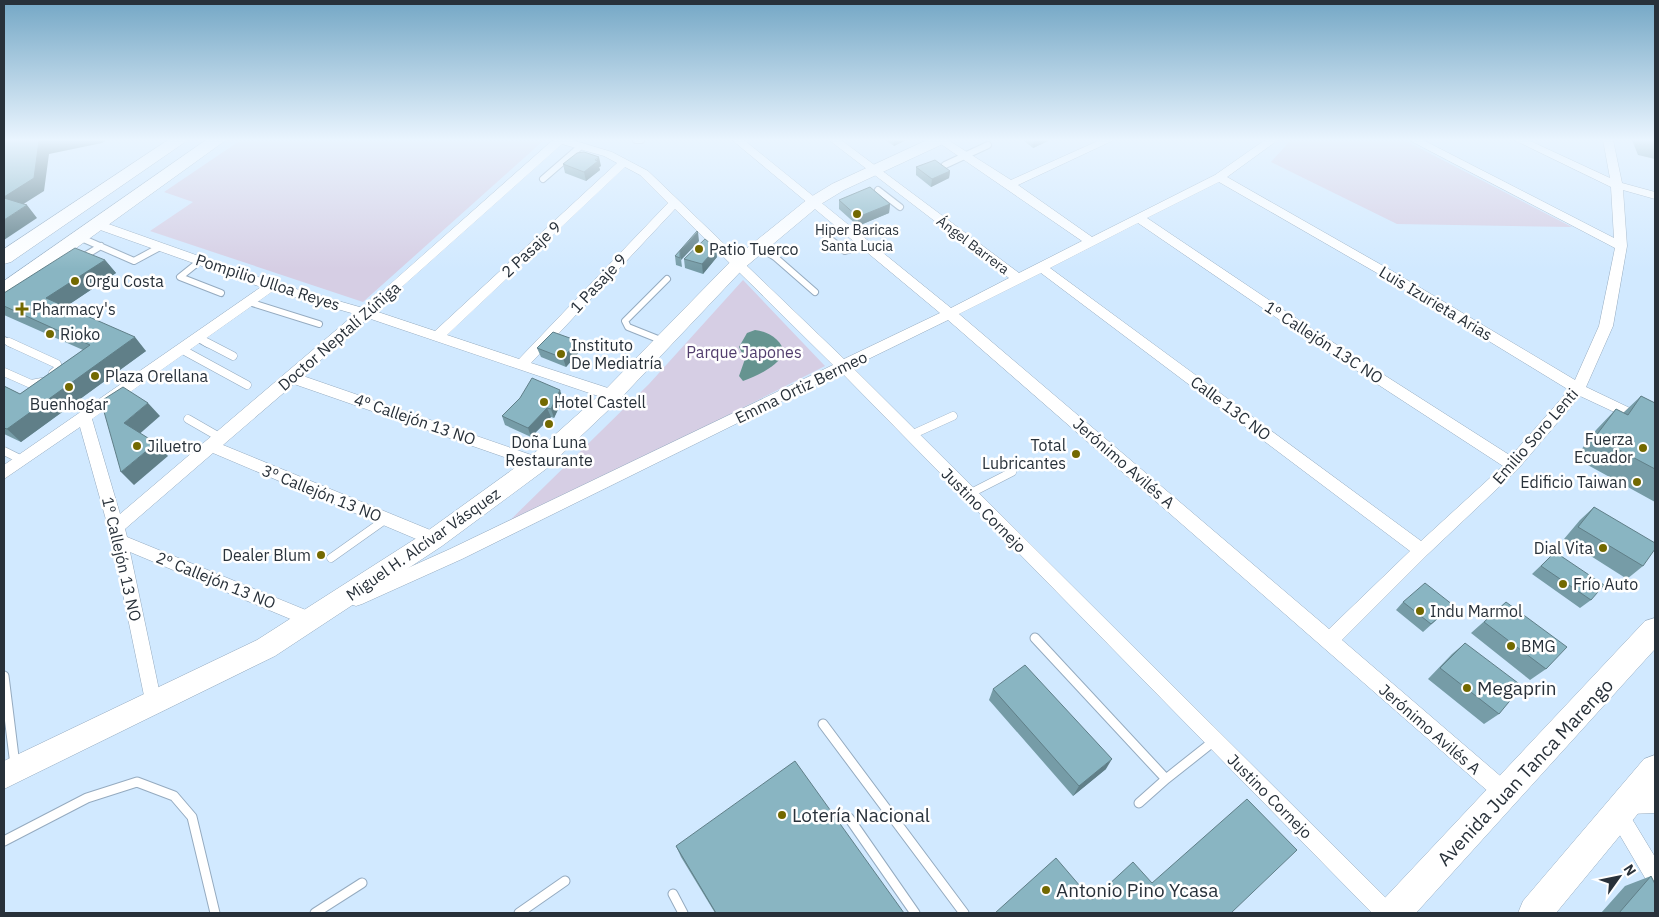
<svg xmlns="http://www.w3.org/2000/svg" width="1659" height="917" font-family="'IBM Plex Sans',sans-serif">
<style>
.green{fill:#d6cee4}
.water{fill:#669490}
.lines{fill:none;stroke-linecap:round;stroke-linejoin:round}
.lane-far2-casing{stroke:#95abc0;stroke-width:8}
.lane-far1-casing{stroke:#95abc0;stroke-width:9}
.lane-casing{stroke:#95abc0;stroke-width:11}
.street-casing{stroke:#95abc0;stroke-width:1}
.secondary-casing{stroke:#95abc0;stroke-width:1}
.primary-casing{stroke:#95abc0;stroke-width:1}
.lane-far2{stroke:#fff;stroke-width:6}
.lane-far1{stroke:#fff;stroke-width:8}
.lane{stroke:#fff;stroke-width:9}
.street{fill:#fff;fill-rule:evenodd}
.secondary{fill:#fff;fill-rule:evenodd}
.primary{fill:#fff;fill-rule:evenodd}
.wall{fill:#769ca7}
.shaded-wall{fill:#607f88}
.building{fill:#89b5c2;stroke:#607f88}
.poi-dot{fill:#736900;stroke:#fff;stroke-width:2}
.labels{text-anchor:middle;stroke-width:5;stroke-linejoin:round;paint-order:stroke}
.far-poi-label{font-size:14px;fill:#28313a;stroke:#fff}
.far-street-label{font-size:14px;fill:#28313a;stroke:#fff}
.street-label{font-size:16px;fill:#28313a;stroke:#fff}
.poi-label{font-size:16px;fill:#28313a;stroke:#fff;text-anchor:start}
.park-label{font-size:16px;fill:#523e6d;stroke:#fff}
.near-poi-label{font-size:19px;fill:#28313a;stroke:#fff;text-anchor:start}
.near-street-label{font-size:19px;fill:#28313a;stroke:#fff}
</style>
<rect width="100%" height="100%" fill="#d1e9ff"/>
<path class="green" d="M241,140H539L543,141L363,302L150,231L193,202L164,192Z
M1291,140H1404L1572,227L1397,224L1271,162Z
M743,280L825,366L497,533L649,384Z"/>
<path class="water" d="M755,330C767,331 783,340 784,354C775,367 758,376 743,381L739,376L745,359L739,347L747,333Z"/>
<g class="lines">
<defs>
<path id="lane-far2" d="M636,140H641
M945,165L988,145
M543,179L581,146
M878,190L900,207
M826,236L845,251L865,244
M79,237L134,261L160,247
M759,247L775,257L815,292
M81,258L101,246
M200,261L180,277L221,293
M249,302L319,324
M197,338L208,344
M4,340L12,344
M663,341L628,327L625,321L667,279"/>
<path id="lane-far1" d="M9,342L57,364L58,369L53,373
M206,342L233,356
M181,349L247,385
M4,372L31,384L42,382
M188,419L221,438
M911,435L953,416
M4,451L22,460
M969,494L1012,472
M331,558L386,519"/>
<path id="lane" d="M1035,638L1166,779L1214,741
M4,676L15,765
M823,724L964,913
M1139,803L1166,779
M849,818L915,913
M4,841L87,798L137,782L174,796L192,817L215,913
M673,894L683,913
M315,913L362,883
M519,913L565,881"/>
<path id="street" d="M553,140H572L612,152L648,171L844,359L940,313L732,140H744L951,308L1009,278L829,140H841L1019,273L1082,241L935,140H948L1011,180L1100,140H1114L1018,185L1092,237L1215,175L1265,140H1278L1227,177L1392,271L1575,380L1599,326L1615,248L1409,140H1423L1614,238L1611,187L1514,140H1528L1610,178L1603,140H1613L1622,183L1655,192V199L1623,190L1627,246L1613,326L1586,387L1655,420V431L1580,396L1518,469L1427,555L1342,640L1512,786L1515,793L1512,800L1505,803L1498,800L948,320L852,367L1394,906L1397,913H1372L841,372L462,559L362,604L356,606L350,604L348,599L350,594L450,549L833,365L675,209L531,363L617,391L619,395L617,399H607L368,318L303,376L543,459L546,463L543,467H533L294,384L223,445L440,534L442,539L440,544L434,546L428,544L213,453L125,529L127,537L318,615L321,620L318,625L312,628L130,552L162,704L159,710L153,713L147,710L112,541L80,427L4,479V465L261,287L92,227V221H100L275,283L363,308ZM562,144L604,156L617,163L435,331L375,311ZM625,167L640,175L668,203L519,359L447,335ZM1219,182L1384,277L1569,390L1511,456L1312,329L1147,218ZM1138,223L1302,335L1503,466L1421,541L1050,268ZM1041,273L1410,551L1329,629L959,314ZM273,291L355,314L120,514L92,419Z
M1655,793V813L1629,814L1655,857V886L1648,883L1608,815L1611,808L1618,805L1620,797L1627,794Z"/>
<path id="secondary" d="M927,140H947L945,143L844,190L821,204L743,269L619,400L546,469L442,546L275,656L4,789V761L257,640L426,532L530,457L605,390L731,261L809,198L832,184Z"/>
<path id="primary" d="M168,140H188L11,262L4,264V249Z
M206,140H226L11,295L4,297V281Z
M1655,618V649L1416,913H1377L1382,901L1645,621Z
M1655,755V793L1556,913H1518L1523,901L1644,759Z"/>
</defs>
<use href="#lane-far2" class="lane-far2-casing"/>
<use href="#lane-far1" class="lane-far1-casing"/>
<use href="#lane" class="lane-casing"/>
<use href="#street" class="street-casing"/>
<use href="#secondary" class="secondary-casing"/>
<use href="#primary" class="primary-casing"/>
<use href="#lane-far2" class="lane-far2"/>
<use href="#lane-far1" class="lane-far1"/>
<use href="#lane" class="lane"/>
<use href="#street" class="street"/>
<use href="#secondary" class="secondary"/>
<use href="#primary" class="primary"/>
</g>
<path class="wall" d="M886,140H906L894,146Z
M1023,140H1048V141L1033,148Z
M1632,140H1655V159L1638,155Z
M563,164L601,166L599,167L600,170L586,181L565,173Z
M916,167L950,171L949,178L931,187L916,175Z
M839,200L890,204L889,213L858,226L839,209Z
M699,241L681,260L682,267L676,265L675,256Z
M717,257L703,274L685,268L684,259Z
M105,260L116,273L65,307L146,351L21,442L4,434V386L20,394L83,350L4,315V293Z
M537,348L581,350L566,367L541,357Z
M1641,396L1655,403V502L1575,458L1596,430L1616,409L1623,413Z
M563,399L554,418L551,417L531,437L505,425L502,416Z
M1594,507L1643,566L1627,579L1564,539L1580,520Z
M1555,552L1591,600L1580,608L1532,574Z
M1403,602L1453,605L1423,632L1396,610Z
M1506,602L1546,669L1530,680L1471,633Z
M1465,643L1499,714L1484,724L1428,679L1452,654Z
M993,689L1106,769L1073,796L989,700Z
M676,846L904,913H715L681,857Z
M1651,876L1655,913H1601L1625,886Z"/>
<path class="shaded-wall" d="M45,140H107L102,143L49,154L44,191L14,210L4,199V197L39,141Z
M894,140H906L894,146Z
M1034,140H1048V141L1033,148Z
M599,157L601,166L599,167L600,170L586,181L584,172Z
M950,171L949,178L931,187L932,179Z
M890,204L889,213L858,226V217Z
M27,205L37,218L4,240V220Z
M698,232L699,241L681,260L682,267L680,251Z
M716,248L717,257L703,274L702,264Z
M105,260L116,273L58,312L46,298Z
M135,337L146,351L21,442L7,429Z
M578,341L581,350L566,367L563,358Z
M560,390L563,399L554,418L551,409Z
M148,403L160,416L136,437L124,423Z
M547,408L551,417L531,437L528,428Z
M156,443L168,456L134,485L121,472Z
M1112,759L1106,769L1073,796L1079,786Z"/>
<path class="building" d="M4,140H45L39,141L34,178L4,197Z
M584,152L599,157L595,160L598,161L584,172L563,164L577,153Z
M935,160L950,171L932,179L916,167Z
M870,187L890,204L858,217L839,200Z
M4,198L27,205L4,220Z
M697,231L698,232L680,251V258L675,256Z
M705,239L716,248L702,264L684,259Z
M75,248L105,260L46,298L135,337L7,429L4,428V386L20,394L90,345L4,306V293Z
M553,332L578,341L563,358L537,348Z
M532,378L560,390L551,409L547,408L528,428L502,416L520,398Z
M123,387L148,403L124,423L156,443L121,472L101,401Z
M1641,396L1655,403V469L1595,437L1616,409L1628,415Z
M1594,507L1655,543V549L1643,566L1578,527Z
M1555,552L1604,585L1591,600L1541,566Z
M1425,583L1453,605L1431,624L1403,602Z
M1506,602L1567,647L1546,669L1484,622Z
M1465,643L1522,686L1499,714L1440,668Z
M1025,665L1112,759L1079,786L993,689Z
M795,761L904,913H716L676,846Z
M1247,799L1297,850L1231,913H995L1056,858L1092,900L1133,862L1152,883Z
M1651,876L1655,884V913H1619Z"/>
<linearGradient id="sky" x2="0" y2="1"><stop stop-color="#74a7c5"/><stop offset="0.52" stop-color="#eaf5ff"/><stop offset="1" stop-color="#eaf5ff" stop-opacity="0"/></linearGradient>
<rect width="1659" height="269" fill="url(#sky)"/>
<g class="poi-dot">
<circle cx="857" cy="214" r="5"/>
<circle cx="699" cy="249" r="5"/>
<circle cx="75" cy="281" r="5"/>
<path d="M19.5 301.5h5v5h5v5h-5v5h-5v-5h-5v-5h5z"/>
<circle cx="50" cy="334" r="5"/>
<circle cx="561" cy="354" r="5"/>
<circle cx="95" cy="376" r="5"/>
<circle cx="69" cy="387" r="5"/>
<circle cx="544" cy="402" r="5"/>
<circle cx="549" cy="424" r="5"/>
<circle cx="137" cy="446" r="5"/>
<circle cx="1643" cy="448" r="5"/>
<circle cx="1076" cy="454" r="5"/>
<circle cx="1637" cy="482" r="5"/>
<circle cx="1603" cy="548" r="5"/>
<circle cx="321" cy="555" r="5"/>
<circle cx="1563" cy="584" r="5"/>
<circle cx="1420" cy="611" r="5"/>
<circle cx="1511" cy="646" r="5"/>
<circle cx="1467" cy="688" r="5"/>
<circle cx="782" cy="815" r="5"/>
<circle cx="1046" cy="890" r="5"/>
</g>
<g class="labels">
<g class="far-poi-label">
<text x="857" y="235">Hiper Baricas<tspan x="857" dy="16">Santa Lucia</tspan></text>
</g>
<g class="far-street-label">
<text transform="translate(973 245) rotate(37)" y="5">Ángel Barrera</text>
</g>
<g class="street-label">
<text transform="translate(531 249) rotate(-43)" y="6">2 Pasaje 9</text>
<text transform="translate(268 282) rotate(18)" y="6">Pompilio Ulloa Reyes</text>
<text transform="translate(598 283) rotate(-47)" y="6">1 Pasaje 9</text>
<text transform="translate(1436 303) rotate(31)" y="6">Luis Izurieta Arias</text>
<text transform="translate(339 336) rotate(-41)" y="6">Doctor Neptalí Zúñiga</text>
<text transform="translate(1324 342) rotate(33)" y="6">1º Callejón 13C NO</text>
<text transform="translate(801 387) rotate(-26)" y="6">Emma Ortiz Bermeo</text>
<text transform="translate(1231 408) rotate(37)" y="6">Calle 13C NO</text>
<text transform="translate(415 419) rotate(19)" y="6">4º Callejón 13 NO</text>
<text transform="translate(1535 436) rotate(-49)" y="6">Emilio Soro Lenti</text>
<text transform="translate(1124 463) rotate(41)" y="6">Jerónimo Avilés A</text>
<text transform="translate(322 493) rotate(22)" y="6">3º Callejón 13 NO</text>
<text transform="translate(984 510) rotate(45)" y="6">Justino Cornejo</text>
<text transform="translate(423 544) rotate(-35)" y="6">Miguel H. Alcívar Vásquez</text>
<text transform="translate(122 559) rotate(77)" y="6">1º Callejón 13 NO</text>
<text transform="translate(216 580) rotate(22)" y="6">2º Callejón 13 NO</text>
<text transform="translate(1430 729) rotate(41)" y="6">Jerónimo Avilés A</text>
<text transform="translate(1270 796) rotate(45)" y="6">Justino Cornejo</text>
</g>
<g class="poi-label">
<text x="709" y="255">Patio Tuerco</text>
<text x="85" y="287">Orgu Costa</text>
<text x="32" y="315">Pharmacy's</text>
<text x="60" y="340">Rioko</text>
<text x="571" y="351">Instituto<tspan x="571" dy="18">De Mediatría</tspan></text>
<text x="105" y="382">Plaza Orellana</text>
<text x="554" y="408">Hotel Castell</text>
<text x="69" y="410" text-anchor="middle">Buenhogar</text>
<text x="1633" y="445" text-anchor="end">Fuerza<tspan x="1633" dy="18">Ecuador</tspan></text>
<text x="549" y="448" text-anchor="middle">Doña Luna<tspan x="549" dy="18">Restaurante</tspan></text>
<text x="1066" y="451" text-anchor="end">Total<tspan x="1066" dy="18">Lubricantes</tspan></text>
<text x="147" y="452">Jiluetro</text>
<text x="1627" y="488" text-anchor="end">Edificio Taiwan</text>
<text x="1593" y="554" text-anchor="end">Dial Vita</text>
<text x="311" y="561" text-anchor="end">Dealer Blum</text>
<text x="1573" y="590">Frío Auto</text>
<text x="1430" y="617">Indu Marmol</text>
<text x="1521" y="652">BMG</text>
</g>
<g class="park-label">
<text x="744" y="358">Parque Japones</text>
</g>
<g class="near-poi-label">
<text x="1477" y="695">Megaprin</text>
<text x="792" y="822">Lotería Nacional</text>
<text x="1056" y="897">Antonio Pino Ycasa</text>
</g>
<g class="near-street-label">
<text transform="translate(1525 772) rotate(-47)" y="7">Avenida Juan Tanca Marengo</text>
</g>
</g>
<rect width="1659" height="917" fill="none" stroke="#28313a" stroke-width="10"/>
<g transform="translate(1619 877) rotate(57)" stroke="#ffffff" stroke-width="4" paint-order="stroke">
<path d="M0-4L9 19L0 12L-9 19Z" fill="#28313a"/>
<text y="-8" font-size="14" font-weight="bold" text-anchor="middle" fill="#28313a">N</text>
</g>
</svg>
